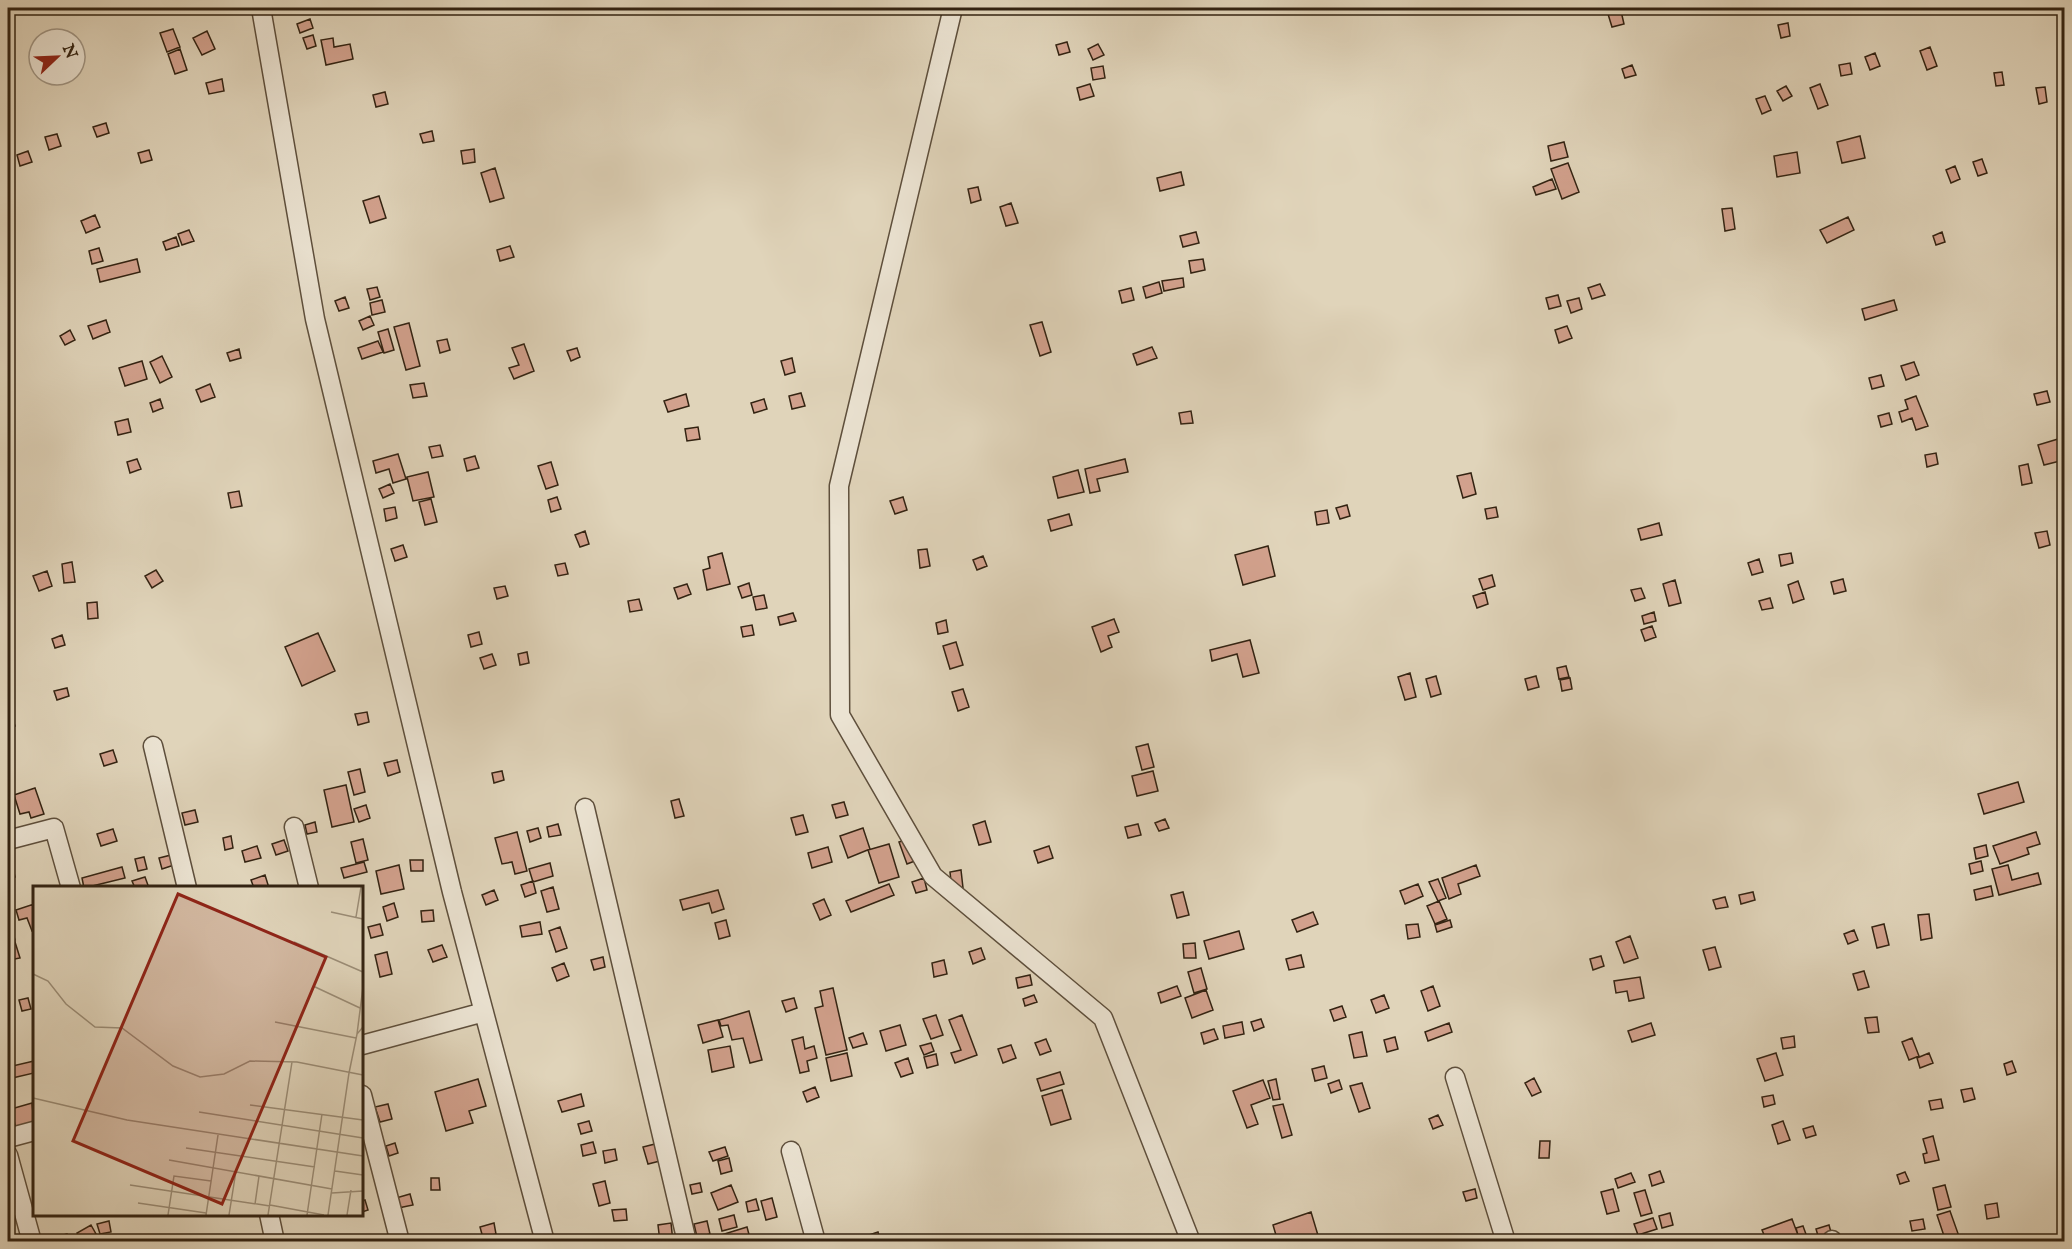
<svg xmlns="http://www.w3.org/2000/svg" width="2072" height="1249" font-family="'IM FELL English',serif">
<style>
.building{fill:#d2a18d;stroke:#332312;stroke-width:1.5}
.lines{fill:none;stroke-linecap:round;stroke-linejoin:round}
.minor-casing{stroke:#5e4f3c;stroke-width:21}
.minor{stroke:#ebe3d2;stroke-width:18}
.inset-road{fill:none;stroke:#9b8d77;stroke-width:1.5}
.view{fill:#8f2418;fill-opacity:0.15;stroke:#8f2418;stroke-width:3}
.inset-edge{fill:none;stroke:#332312;stroke-width:3}
</style>
<rect width="100%" height="100%" fill="#e0d4ba"/>
<filter id="stains"><feTurbulence type="fractalNoise" baseFrequency=".00333" numOctaves="4"/><feColorMatrix values="0 0 0 0 .2 0 0 0 0 .09 0 0 0 0 .02 0 0 0 .5 -.17"/></filter>
<radialGradient id="worn" r=".72"><stop offset=".6" stop-color="#630" stop-opacity="0"/><stop offset="1" stop-color="#630" stop-opacity=".3"/></radialGradient>
<path class="building" d="M1621,11L1624,24L1612,27L1608,14Z
M310,19L313,28L300,33L297,24Z
M1788,23L1790,36L1781,38L1778,25Z
M173,29L180,47L167,52L160,33Z
M207,31L215,49L202,55L193,38Z
M313,35L316,46L307,49L303,38Z
M333,38L334,47L350,44L353,59L326,65L321,40Z
M1067,42L1070,52L1059,55L1056,45Z
M1098,44L1104,55L1093,60L1088,49Z
M1930,47L1937,66L1927,70L1920,51Z
M180,49L187,70L175,74L168,54Z
M1875,53L1880,66L1870,70L1865,57Z
M1850,63L1852,74L1841,76L1839,65Z
M1632,65L1636,75L1625,78L1622,69Z
M1103,66L1105,78L1093,80L1091,68Z
M2002,72L2004,85L1996,86L1994,73Z
M222,79L224,91L209,94L206,83Z
M1090,84L1094,96L1080,100L1077,88Z
M1820,84L1828,105L1818,109L1810,88Z
M1786,86L1792,96L1783,101L1777,91Z
M2045,87L2047,102L2039,104L2036,88Z
M385,92L388,104L376,107L373,95Z
M1765,96L1771,110L1762,114L1756,99Z
M106,123L109,133L97,137L93,127Z
M432,131L434,141L423,143L420,134Z
M57,134L61,146L49,150L45,137Z
M1860,136L1865,158L1842,163L1837,142Z
M1564,142L1568,157L1551,161L1548,146Z
M474,149L475,162L463,164L461,151Z
M149,150L152,160L141,163L138,153Z
M28,151L32,162L20,166L17,155Z
M1797,152L1800,173L1777,177L1774,156Z
M1982,159L1987,173L1978,176L1973,162Z
M1568,163L1579,192L1562,199L1551,169Z
M1955,166L1960,179L1951,183L1946,170Z
M495,168L504,198L490,202L481,173Z
M1181,172L1184,185L1160,191L1157,178Z
M1552,179L1556,189L1536,195L1533,187Z
M978,187L981,200L971,203L968,189Z
M379,196L386,218L370,223L363,201Z
M1011,203L1018,223L1006,226L1000,207Z
M1732,208L1735,229L1725,231L1722,209Z
M95,215L100,227L86,233L81,221Z
M1848,217L1854,230L1827,243L1820,230Z
M189,230L194,241L182,245L178,234Z
M1196,232L1199,243L1183,247L1180,236Z
M1942,232L1945,242L1936,245L1933,236Z
M176,237L179,246L166,250L163,242Z
M510,246L514,257L500,261L497,250Z
M99,248L103,261L92,264L89,251Z
M137,259L140,272L100,282L97,269Z
M1203,259L1205,270L1191,273L1189,261Z
M1183,278L1184,287L1164,291L1162,281Z
M1159,282L1162,293L1146,298L1143,287Z
M1600,284L1605,295L1592,299L1588,288Z
M377,287L380,297L370,300L367,289Z
M1131,288L1134,300L1122,303L1119,291Z
M1558,295L1561,306L1549,309L1546,298Z
M345,297L349,308L339,311L335,301Z
M1579,298L1582,309L1571,313L1567,301Z
M382,300L385,312L372,315L370,303Z
M1894,300L1897,310L1865,320L1862,309Z
M370,316L374,325L363,330L359,321Z
M106,320L110,332L93,339L88,326Z
M1042,322L1051,352L1040,356L1030,325Z
M409,323L420,366L406,370L394,327Z
M1567,326L1572,338L1559,343L1555,330Z
M388,329L394,350L384,353L378,332Z
M70,330L75,340L65,345L60,336Z
M447,339L450,350L440,353L437,341Z
M378,341L383,352L362,359L358,348Z
M524,344L534,371L514,379L509,368L519,365L512,348Z
M1152,347L1157,358L1137,365L1133,354Z
M577,348L580,357L571,361L567,351Z
M239,349L241,358L230,361L227,353Z
M162,356L172,377L160,383L150,362Z
M792,358L795,372L785,375L781,361Z
M142,361L147,379L125,386L119,368Z
M1914,362L1919,375L1906,380L1901,366Z
M1881,375L1884,386L1872,389L1869,378Z
M424,383L427,396L413,398L410,385Z
M210,384L215,397L201,402L196,390Z
M2047,391L2050,402L2037,405L2034,394Z
M801,393L805,406L792,409L789,396Z
M686,394L689,406L668,412L664,401Z
M1916,396L1928,426L1916,430L1912,418L1902,422L1899,412L1908,409L1905,400Z
M160,399L163,408L153,412L150,403Z
M764,399L767,409L754,413L751,403Z
M1191,411L1193,423L1181,424L1179,413Z
M1889,413L1892,424L1881,427L1878,416Z
M128,419L131,432L118,435L115,422Z
M698,427L700,439L687,441L685,429Z
M2058,439L2064,460L2044,465L2038,445Z
M440,445L443,456L432,458L429,447Z
M1936,453L1938,464L1927,467L1925,455Z
M398,454L406,479L393,483L389,469L376,473L373,461Z
M475,456L479,468L467,471L464,459Z
M137,459L141,469L130,473L127,462Z
M1125,459L1128,472L1097,479L1100,491L1090,493L1085,469Z
M551,462L558,485L546,489L538,466Z
M2028,464L2032,483L2022,485L2019,466Z
M1078,470L1084,492L1058,498L1053,477Z
M428,472L434,497L413,501L407,477Z
M1471,473L1476,494L1463,498L1457,476Z
M390,484L394,493L383,498L379,489Z
M239,491L242,506L231,508L228,493Z
M557,497L561,509L551,512L548,500Z
M903,497L907,510L895,514L890,501Z
M431,499L437,522L425,525L419,502Z
M1347,505L1350,516L1340,519L1336,508Z
M395,507L397,518L386,521L384,509Z
M1496,507L1498,517L1487,519L1485,509Z
M1327,510L1329,523L1317,525L1315,512Z
M1069,514L1072,525L1051,531L1048,520Z
M1659,523L1662,535L1641,540L1638,529Z
M585,531L589,544L580,547L575,535Z
M2047,531L2050,545L2039,548L2035,533Z
M403,545L407,557L395,561L391,549Z
M1268,546L1275,576L1243,585L1235,555Z
M927,549L930,566L920,568L918,550Z
M722,553L730,584L707,590L703,570L710,568L708,557Z
M1791,553L1793,563L1781,566L1779,555Z
M983,556L987,566L977,570L973,560Z
M1759,559L1763,572L1752,575L1748,563Z
M72,562L75,582L64,583L62,564Z
M565,563L568,574L558,576L555,565Z
M156,570L163,581L152,588L145,576Z
M47,571L52,586L39,591L33,576Z
M1492,575L1495,586L1483,590L1479,579Z
M1843,579L1846,591L1834,594L1831,582Z
M1675,580L1681,603L1669,606L1663,584Z
M1798,581L1804,599L1793,603L1788,585Z
M749,583L752,595L742,598L738,587Z
M687,584L691,594L678,599L674,588Z
M505,586L508,596L497,599L494,588Z
M1641,588L1645,598L1635,601L1631,590Z
M1485,592L1488,604L1477,608L1473,596Z
M764,595L767,608L756,610L753,597Z
M1770,598L1773,608L1762,610L1759,601Z
M639,599L642,610L630,612L628,601Z
M97,602L98,618L88,619L87,603Z
M1654,612L1656,621L1644,624L1642,616Z
M793,613L796,621L780,625L778,617Z
M1114,619L1119,632L1108,636L1112,647L1101,652L1092,627Z
M946,620L948,632L938,634L936,623Z
M752,625L754,635L743,637L741,627Z
M1652,626L1656,637L1645,641L1641,630Z
M479,632L482,644L471,647L468,635Z
M318,633L335,671L302,686L285,647Z
M62,635L65,645L55,648L52,639Z
M1250,640L1259,673L1243,677L1237,654L1212,661L1210,650Z
M956,642L963,665L950,669L943,646Z
M527,652L529,663L520,665L518,654Z
M492,654L496,665L484,669L480,658Z
M1566,666L1569,677L1559,679L1557,668Z
M1410,673L1416,697L1405,700L1398,677Z
M1436,676L1441,694L1431,697L1426,679Z
M1536,676L1539,687L1528,690L1525,679Z
M1570,678L1572,689L1562,691L1560,680Z
M67,688L69,696L57,700L54,691Z
M963,689L969,707L958,711L952,692Z
M367,712L369,722L358,725L355,714Z
M11,713L15,726L8,728V714Z
M1148,744L1154,767L1142,770L1136,747Z
M113,750L117,762L104,766L100,754Z
M397,760L400,772L388,776L384,763Z
M360,769L365,792L354,795L348,772Z
M502,771L504,780L494,783L492,773Z
M1153,771L1158,791L1137,796L1132,776Z
M2018,782L2024,802L1984,814L1978,794Z
M346,785L354,822L332,827L324,790Z
M35,788L44,814L31,818L29,812L20,814L14,795Z
M679,799L684,816L675,818L671,801Z
M844,802L848,815L836,818L832,805Z
M366,805L370,818L359,822L354,809Z
M195,810L198,822L185,825L182,813Z
M803,815L808,832L796,835L791,818Z
M1165,819L1169,828L1159,831L1155,823Z
M985,821L991,842L979,845L973,825Z
M315,822L317,832L307,834L305,825Z
M558,824L561,835L549,837L547,827Z
M1138,824L1141,835L1128,838L1125,827Z
M538,828L541,838L530,842L527,831Z
M863,828L870,849L848,858L840,836Z
M113,829L117,841L101,846L97,834Z
M517,832L527,871L515,874L512,862L502,864L495,838Z
M2036,832L2040,844L2027,848L2029,854L2000,864L1993,846Z
M231,836L233,848L225,850L223,838Z
M913,838L920,859L907,864L899,842Z
M363,839L368,860L356,863L351,842Z
M284,840L288,851L276,855L272,844Z
M889,844L899,877L879,883L868,850Z
M1986,845L1988,856L1976,859L1974,848Z
M257,846L261,858L245,862L242,851Z
M1049,846L1053,858L1038,863L1034,851Z
M828,847L832,862L812,868L808,853Z
M171,855L174,865L162,869L159,858Z
M144,857L147,869L138,871L135,859Z
M410,860H423V871H411Z
M1981,861L1983,871L1971,874L1969,864Z
M364,862L367,872L344,878L341,868Z
M550,863L553,876L533,882L529,869Z
M12,864L15,877L8,879V865Z
M399,865L404,889L381,894L376,871Z
M1476,865L1480,876L1458,884L1461,894L1449,899L1442,878Z
M2008,865L2012,880L2038,873L2041,884L1999,895L1992,869Z
M122,867L125,878L84,888L82,878Z
M961,870L963,888L952,890L950,872Z
M265,875L269,888H254L251,880Z
M145,877L149,888H135L132,881Z
M924,878L927,890L916,893L912,882Z
M1438,879L1446,898L1438,901L1429,882Z
M533,881L536,893L525,897L521,885Z
M889,884L894,895L851,912L846,901Z
M1418,884L1423,896L1405,904L1400,891Z
M1991,886L1993,896L1976,900L1974,890Z
M553,887L559,909L547,912L541,891Z
M494,890L498,900L486,905L482,895Z
M718,890L724,909L712,913L709,903L683,910L680,900Z
M1183,892L1189,915L1177,918L1171,895Z
M1753,892L1755,900L1741,904L1739,895Z
M1725,897L1728,907L1716,909L1713,900Z
M824,899L831,915L820,920L813,904Z
M1439,901L1447,919L1435,924L1427,906Z
M394,903L398,917L387,921L383,907Z
M34,904V930L32,931L27,918L19,920L16,910Z
M433,910L434,921L422,922L421,911Z
M1313,912L1318,924L1297,932L1292,920Z
M1929,914L1932,938L1921,940L1918,915Z
M726,920L730,936L719,939L715,923Z
M1450,920L1452,927L1437,932L1435,925Z
M540,922L542,934L522,937L520,926Z
M380,924L383,935L371,938L368,927Z
M1418,924L1420,937L1408,939L1406,925Z
M1884,924L1889,945L1877,948L1872,927Z
M11,926L15,940L8,942V927Z
M560,927L567,948L556,952L549,931Z
M1854,930L1858,940L1848,944L1844,934Z
M1239,931L1244,949L1209,959L1204,941Z
M1630,936L1638,958L1624,963L1616,942Z
M15,942L20,958L9,960L8,944Z
M1195,943L1196,958H1184L1183,944Z
M442,945L447,957L433,962L428,950Z
M1715,947L1721,967L1709,970L1703,950Z
M981,948L985,959L973,964L969,952Z
M387,952L392,974L380,977L375,955Z
M1301,955L1304,967L1289,970L1286,959Z
M1601,956L1604,966L1593,970L1590,959Z
M603,957L605,967L594,970L591,960Z
M944,960L947,974L934,977L932,963Z
M564,963L569,976L557,981L552,968Z
M1201,968L1207,989L1194,993L1188,972Z
M1864,971L1869,987L1858,990L1853,974Z
M1030,975L1032,985L1018,988L1016,978Z
M1640,977L1644,998L1629,1001L1627,991L1616,993L1614,981Z
M1177,986L1181,996L1161,1003L1158,993Z
M1433,986L1440,1006L1428,1011L1421,991Z
M833,988L847,1050L826,1055L815,1008L823,1006L820,991Z
M1206,990L1213,1010L1192,1018L1185,998Z
M1034,995L1037,1002L1025,1006L1023,999Z
M1384,995L1389,1008L1376,1013L1371,1000Z
M28,998L31,1009L22,1011L19,1000Z
M794,998L797,1008L786,1012L782,1001Z
M1342,1006L1346,1017L1334,1021L1330,1010Z
M749,1011L762,1060L750,1063L743,1038L732,1040L728,1025L721,1026L719,1020Z
M936,1015L943,1035L931,1039L923,1019Z
M962,1015L977,1055L955,1063L951,1053L961,1050L949,1020Z
M1877,1017L1879,1032L1868,1033L1865,1018Z
M1261,1019L1264,1027L1254,1031L1251,1022Z
M718,1020L723,1037L703,1043L698,1025Z
M1242,1022L1244,1034L1225,1038L1223,1026Z
M1449,1023L1452,1032L1428,1041L1425,1032Z
M1651,1023L1655,1035L1632,1042L1628,1031Z
M900,1025L906,1045L886,1051L880,1031Z
M1214,1029L1218,1039L1204,1044L1201,1033Z
M1362,1032L1367,1056L1354,1058L1349,1035Z
M863,1033L867,1044L853,1048L849,1038Z
M1794,1036L1795,1047L1783,1049L1781,1038Z
M803,1037L805,1049L814,1046L817,1058L807,1061L809,1071L800,1073L792,1040Z
M1395,1037L1398,1049L1387,1052L1384,1040Z
M1912,1038L1919,1056L1909,1060L1902,1042Z
M1046,1039L1051,1051L1040,1055L1035,1043Z
M931,1043L934,1051L924,1055L920,1046Z
M1011,1045L1016,1058L1003,1063L998,1049Z
M730,1046L734,1067L712,1072L708,1050Z
M847,1053L852,1076L831,1081L826,1058Z
M1776,1053L1783,1075L1765,1081L1757,1059Z
M1929,1053L1933,1063L1920,1068L1917,1058Z
M936,1054L938,1065L927,1068L924,1057Z
M908,1058L913,1073L901,1077L895,1063Z
M34,1061V1073L8,1079V1067Z
M2012,1061L2016,1072L2007,1075L2004,1064Z
M1324,1066L1327,1078L1315,1081L1312,1069Z
M1060,1072L1064,1084L1041,1091L1037,1079Z
M1534,1078L1541,1092L1532,1096L1525,1083Z
M478,1079L486,1106L469,1111L473,1123L446,1131L435,1092Z
M1276,1079L1280,1099L1273,1100L1268,1081Z
M1263,1080L1270,1098L1251,1105L1258,1124L1247,1128L1233,1091Z
M1339,1080L1342,1089L1331,1093L1328,1084Z
M1362,1083L1370,1108L1359,1112L1350,1086Z
M815,1087L819,1097L807,1102L803,1092Z
M1972,1088L1975,1099L1964,1102L1961,1090Z
M1062,1090L1071,1119L1051,1125L1042,1096Z
M581,1094L584,1106L562,1112L558,1101Z
M1773,1095L1775,1104L1764,1107L1762,1097Z
M1941,1099L1943,1108L1931,1110L1929,1101Z
M32,1103L34,1124L16,1129L11,1109Z
M388,1104L392,1119L380,1122L375,1107Z
M1283,1104L1292,1135L1282,1138L1273,1106Z
M1438,1115L1443,1125L1433,1129L1429,1119Z
M589,1121L592,1131L581,1134L578,1124Z
M1783,1121L1790,1140L1778,1144L1772,1125Z
M1813,1126L1816,1135L1806,1138L1803,1129Z
M1933,1136L1939,1160L1925,1163L1923,1154L1927,1153L1923,1139Z
M1540,1141H1550L1549,1158H1539Z
M593,1142L596,1153L583,1156L581,1145Z
M395,1143L398,1153L389,1156L386,1146Z
M655,1144L660,1161L648,1164L643,1147Z
M725,1147L728,1156L713,1161L709,1152Z
M615,1149L617,1160L605,1163L603,1151Z
M729,1158L732,1171L721,1174L718,1161Z
M1660,1171L1664,1182L1652,1186L1649,1175Z
M1905,1172L1909,1181L1900,1184L1897,1175Z
M1631,1173L1635,1182L1618,1188L1615,1179Z
M431,1178H439L440,1190H431Z
M605,1181L610,1203L599,1206L593,1184Z
M700,1183L702,1192L692,1194L690,1185Z
M731,1185L738,1202L718,1210L711,1193Z
M1945,1185L1951,1207L1938,1210L1933,1188Z
M1475,1189L1477,1198L1466,1201L1463,1192Z
M1613,1189L1619,1211L1607,1214L1601,1192Z
M1645,1190L1652,1213L1641,1216L1634,1193Z
M410,1194L413,1205L398,1208L396,1198Z
M772,1198L777,1217L766,1220L761,1201Z
M756,1199L759,1210L748,1212L746,1202Z
M365,1200L368,1210L362,1212V1201Z
M1997,1203L1999,1217L1987,1219L1985,1205Z
M626,1209L627,1220L614,1221L612,1210Z
M1950,1211L1961,1242H1946L1937,1215Z
M1311,1212L1320,1242H1308L1305,1235L1278,1242L1273,1225Z
M1670,1213L1673,1225L1662,1228L1659,1216Z
M734,1215L737,1227L722,1231L719,1219Z
M1653,1218L1657,1229L1638,1235L1634,1224Z
M1792,1219L1798,1235L1780,1242H1767L1762,1230Z
M1923,1219L1925,1229L1912,1231L1910,1221Z
M109,1221L111,1232L100,1234L97,1224Z
M707,1221L710,1234L697,1237L694,1224Z
M494,1223L496,1234L483,1238L480,1227Z
M671,1223L673,1242H660L658,1225Z
M91,1225L96,1234L82,1242L77,1233Z
M1829,1225L1832,1236L1819,1239L1816,1229Z
M1803,1226L1807,1237L1799,1239L1796,1228Z
M747,1227L751,1242H720L718,1236Z
M878,1232L881,1242H871L869,1235Z
M67,1234L69,1242H46V1240Z
M1438,1236L1440,1242H1427L1426,1239Z"/>
<g class="lines">
<defs>
<path id="minor" d="M261,8L315,319L452,892L545,1242
M951,8L952,12L839,486L840,715L933,876L1103,1018L1191,1242
M153,746L187,888
M585,808L687,1242
M294,827L309,888
M8,840L54,828L71,888
M362,1045L484,1012
M1455,1077L1506,1242
M362,1095L400,1242
M8,1138L34,1131
M791,1151L816,1242
M8,1155L32,1242
M269,1214L275,1242
M1832,1240V1242"/>
</defs>
<use href="#minor" class="minor-casing"/>
<use href="#minor" class="minor"/>
</g>
<g transform="translate(33 886)">
<rect width="330" height="330" fill="#e0d4ba"/>
<path class="inset-road" d="M298,26L330,33M323,31L328,1M261,56L330,86M0,88L15,95L33,118L62,141L89,142L140,180L167,191L191,188L217,175L264,176L330,189M280,100L327,122M242,136L323,152M324,148L330,101M0,212L94,234L330,270M217,219L330,234M166,226L330,252M153,262L282,281M136,274L299,303M302,285L330,289M97,299L237,320M299,307L330,305M105,317L173,327M222,318L226,290M237,319L291,329M135,329L141,290L178,295M173,329L185,249M196,329L203,285M235,329L259,176M274,329L289,228M295,329L316,187L324,148L330,141M314,329L318,304"/>
<path class="view" d="M145,8L293,71L189,318L40,255Z"/>
<rect width="330" height="330" class="inset-edge"/>
</g>
<rect width="2072" height="1249" fill="none" stroke="#e0d4ba" stroke-width="30"/>
<rect x="9" y="9" width="2054" height="1231" fill="none" stroke="#332312" stroke-width="3"/>
<rect x="15" y="15" width="2042" height="1219" fill="none" stroke="#332312" stroke-width="1.5"/>
<g transform="translate(57 57) rotate(67)"><circle r="28" fill="#ebe3d2" stroke="#a19685" stroke-width="1.5"/>
<path d="M0-4.5L10 22L0 15L-10 22Z" fill="#8f2418"/>
<text y="-9" font-size="16" font-weight="bold" text-anchor="middle" fill="#332312">N</text>
</g>
<rect width="100%" height="100%" filter="url(#stains)"/>
<rect width="100%" height="100%" fill="url(#worn)"/>
</svg>
